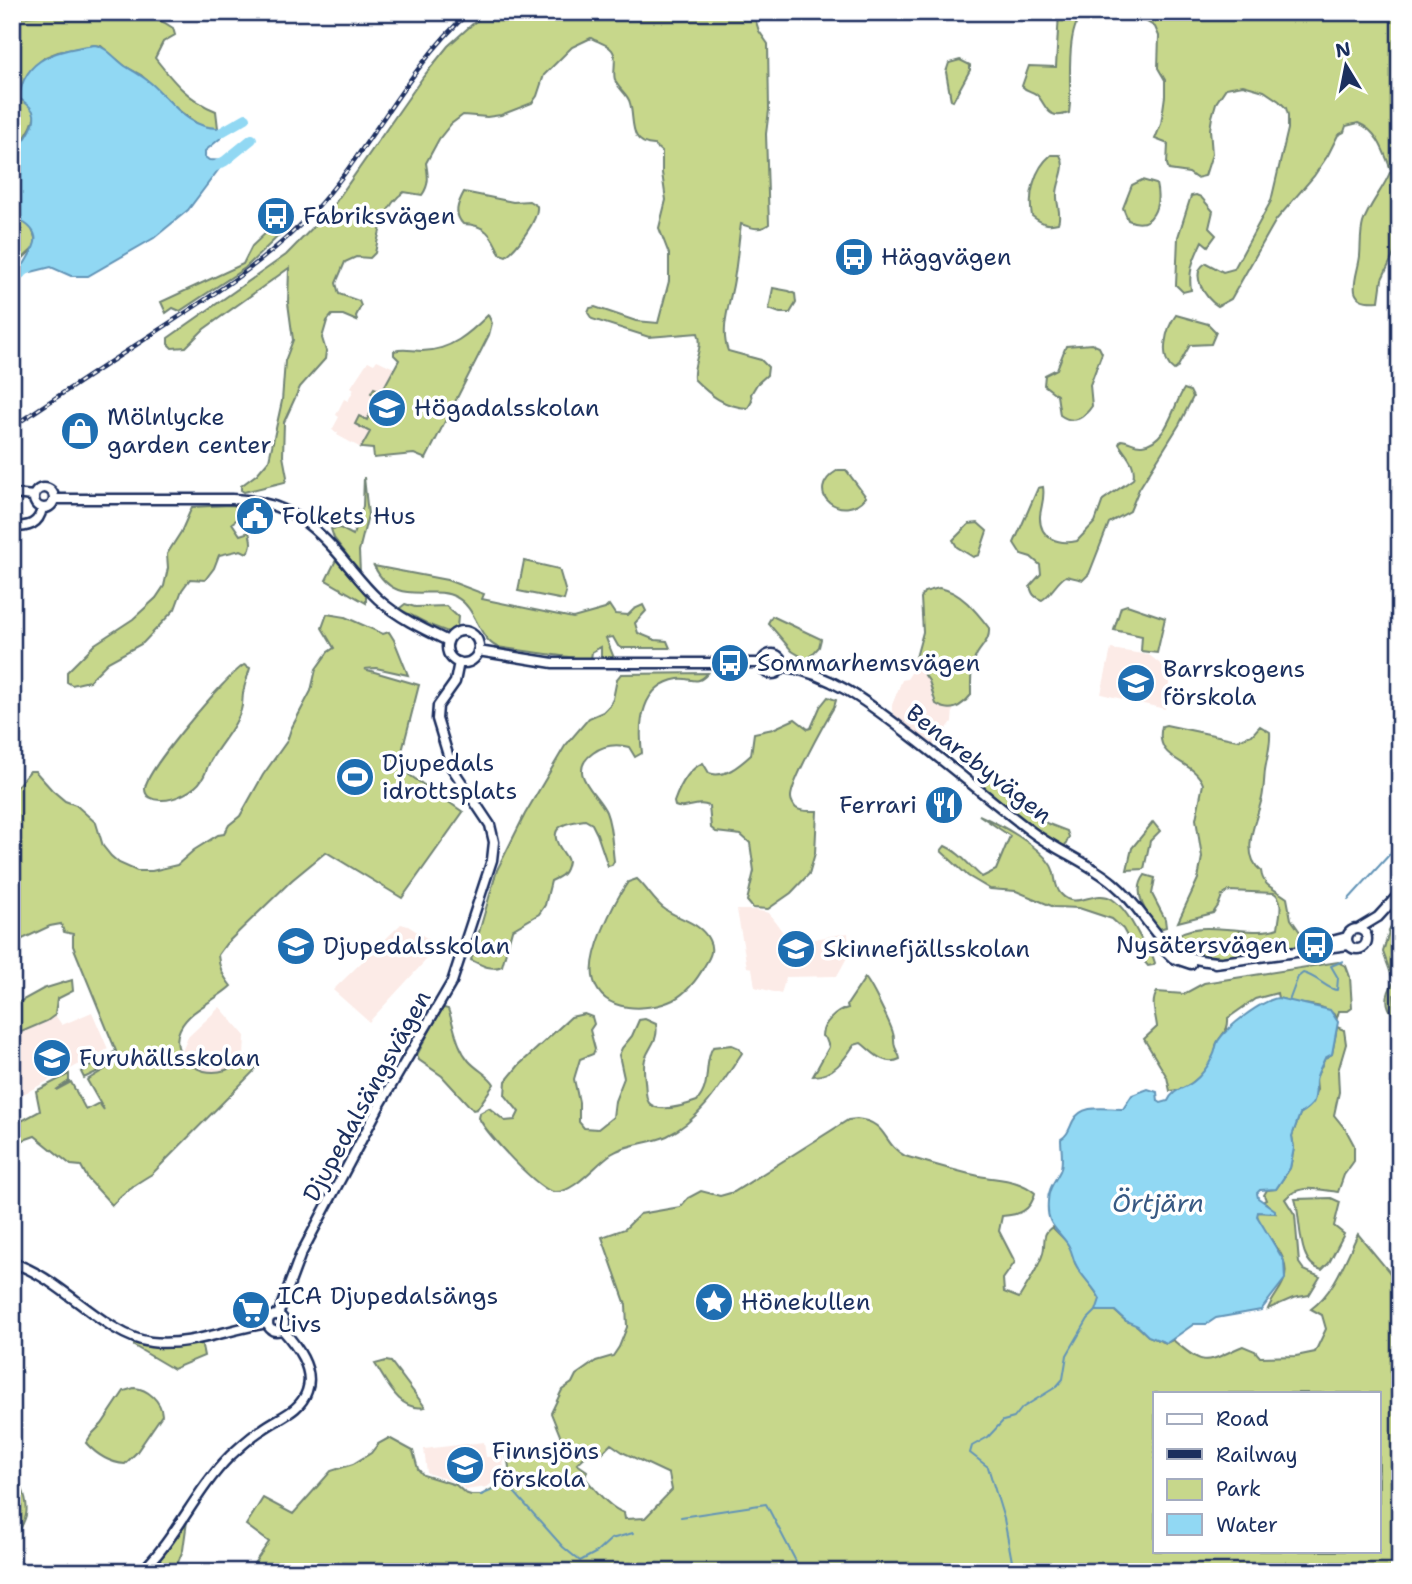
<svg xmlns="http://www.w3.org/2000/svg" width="1412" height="1584" font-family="'Shantell Sans',sans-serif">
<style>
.built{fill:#fcebe7}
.green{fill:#c7d78b;stroke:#718374;stroke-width:2;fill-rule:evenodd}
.water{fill:#91d8f3;stroke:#6294b7;stroke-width:2}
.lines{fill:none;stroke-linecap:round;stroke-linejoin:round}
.stream{stroke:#6294b7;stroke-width:2}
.river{stroke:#91d8f3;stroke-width:10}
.minor-casing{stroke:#1b2f5e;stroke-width:13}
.minor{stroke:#fff;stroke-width:8}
.rail-casing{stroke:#1b2f5e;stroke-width:4.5}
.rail{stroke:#fff;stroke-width:2;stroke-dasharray:5;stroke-linecap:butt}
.labels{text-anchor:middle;stroke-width:7;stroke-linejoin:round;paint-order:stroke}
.poi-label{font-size:24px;fill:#1b2f5e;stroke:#fff;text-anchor:start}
.street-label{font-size:24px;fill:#1b2f5e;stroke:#fff}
.water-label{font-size:26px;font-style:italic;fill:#385983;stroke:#fff}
</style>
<rect width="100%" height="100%" fill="#fff"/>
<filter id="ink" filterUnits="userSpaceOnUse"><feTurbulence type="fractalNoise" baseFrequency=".0143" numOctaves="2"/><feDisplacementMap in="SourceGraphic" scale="14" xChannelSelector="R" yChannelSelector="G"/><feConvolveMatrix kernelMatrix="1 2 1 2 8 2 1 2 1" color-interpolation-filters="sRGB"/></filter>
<g filter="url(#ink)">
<path class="built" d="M403,354L414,454L374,458L373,449L361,448L337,435L338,433L332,430L339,417L336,415L344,399L348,401L354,389L351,387L368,361L374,364L377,360L394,368Z
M1111,649L1149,655L1172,673L1165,709L1101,694Z
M915,661L929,681L933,700L941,707L953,709L952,722L933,746L895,716L892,711V705L902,680L907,679L911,673L910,670Z
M737,910H755L769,913L784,934L786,944L848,933L849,954L837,976L786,977L781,994L755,987L752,968L747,967Z
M401,924L408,926L439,946L369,1022L333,990Z
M220,1007L245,1036L244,1057L238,1064L223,1072L209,1073L198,1068L181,1054L188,1037Z
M92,1012L108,1049L12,1100V1036L47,1021L55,1015L62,1025Z
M484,1442L486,1457L503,1456L504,1474L487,1487L465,1490L460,1484L427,1473L424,1449Z"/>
<path class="green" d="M71,12C103,12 146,8 173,28L175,35L163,42L155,58C173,81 188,100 216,111L218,128H203L177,109L141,75L126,67L101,46L94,45L58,52L45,57L30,71L35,116L31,127L17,152L12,188V18Z
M486,12H753L759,31L768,44L769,110L766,134L769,224C759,232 751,227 741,224C738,244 737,265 733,285C729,306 720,330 728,351L761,360L768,367L767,375L757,384L751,394L752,401L748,408C724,407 710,395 694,379C692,362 704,349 698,333L649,337L592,319L588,313L590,308L595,307L636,321L658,323L669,281V254L659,228L666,200L662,173V152L654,145C628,144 635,120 630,103C628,94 618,89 615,80C612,71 619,55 610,48C606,44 596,41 591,38L572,47L544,75L537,96L532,103L501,115L487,117L463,115L451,124L439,139L426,163C428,175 430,184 422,195L404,192C385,204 379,232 375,253L370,258L356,257L345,262L336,283L339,294L359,301L361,306L356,316L357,321L343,315H332L327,321L322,338L326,351L325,359L300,387L284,422L283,456L287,477L285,482L244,492L241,490V486L257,474L269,460L282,401L285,361L293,340L288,303L289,268L204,329L186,347L172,348L168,344V338L286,255L330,210L423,77L448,46Z
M1059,12H1085C1065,26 1071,81 1070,104L1069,113C1046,121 1047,105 1037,95C1031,90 1027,92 1022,86L1029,66L1056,67Z
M1131,12H1400V229L1395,252L1382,279L1379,301C1341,305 1358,276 1360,256C1361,245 1360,234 1363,223C1369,204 1384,189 1391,170C1384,152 1378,131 1358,123L1346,126L1344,132L1338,135L1328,155L1314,176L1276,220L1231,299L1218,306C1205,299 1189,273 1206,263L1223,272L1234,269L1271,201L1288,129V115L1286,108L1279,101L1264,91L1243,85L1226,88L1216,103L1212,117L1210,129L1212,154L1205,176L1196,178L1189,173L1169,170L1167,164L1168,144L1155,139L1161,124L1165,96V80L1158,68L1159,36L1155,27Z
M960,60L970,65V70L953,101L951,100L946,72L949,63Z
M1051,155H1060C1068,168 1057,181 1057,194C1056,205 1062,213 1058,223C1047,226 1041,223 1032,216C1028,195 1034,169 1051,155Z
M1142,180L1156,184C1161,205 1153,231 1128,220L1123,208L1132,185Z
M12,189C15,211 36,224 36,246L20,261L14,271L12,267Z
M464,192L513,202L529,201L537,206C539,219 517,248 506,256L500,254C492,235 485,224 463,224C453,214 458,203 464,192Z
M1196,195L1201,197L1213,211L1209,228L1216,235L1208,246L1202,241C1194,259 1188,269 1191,290L1183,292L1176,285L1178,237L1191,196Z
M288,220L290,225L245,268L180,311L173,308L166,313L161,302L243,264L252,246L271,228L280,229Z
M773,288L789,291L795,294L796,303L790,313H780L769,309Z
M488,315L492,323L489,335L426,459L414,454L374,458L373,449L361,448L370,432L355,424L359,416L367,420L378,397L371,393L374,388L382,391L399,360L394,355V351C404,348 412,351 422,351C450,351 470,333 488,315Z
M1176,315L1208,324L1216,332L1211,344L1190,345L1177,368L1174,370C1158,359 1166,328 1176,315Z
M1092,344L1099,347L1102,353L1090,385L1092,406C1084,418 1074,425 1060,415L1057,395L1044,385L1045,375L1057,369L1066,346Z
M1184,389L1190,391L1193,397L1179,425L1139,489L1130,511L1109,523L1089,574L1083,580L1066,576C1056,582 1052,594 1042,600C1034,597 1032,594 1030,586L1041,574L1040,565L1031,557L1021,554L1014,543L1038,488L1043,487C1045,498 1041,506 1040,516C1039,539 1059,545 1077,541L1095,522L1103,500L1133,479C1137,465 1126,455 1119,444L1121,440C1129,440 1134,446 1142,445C1168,442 1173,405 1184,389Z
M838,470H846L866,497C844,524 800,493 838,470Z
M364,477L368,515L359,551L360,572L334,538L331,529L340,528L353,535L363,506Z
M230,505L249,507L247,512L232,523L240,535L249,532C251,540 253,546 247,553L241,550L219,555L214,568L205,580L190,579L182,590L175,609L143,643L108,662L89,681L72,685L67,682V672L95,644L133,619L156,598L164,586L168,568L167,554L181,532L192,507Z
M978,523L987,531L979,555L973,557L957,547L953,540L969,524Z
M336,560L364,591L366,595V603L326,580Z
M524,561L559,569L566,593L564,600L518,591Z
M374,566L447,580L484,594L482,599L573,618L605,609L609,605L615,614L628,615L634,609L643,605L646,611L635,623L638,633L655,640L667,641L670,648H622L618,646L613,637L606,638L614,658L601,657V647L592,652L591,659H583L497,647C477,637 477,608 456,597C431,583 396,610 374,566Z
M939,588C960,591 976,611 989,628C990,640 983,644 977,654C970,667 971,681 971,695C961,707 951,714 936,704L929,681L915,661L923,632L921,598L924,592Z
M405,604L415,607L446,606L458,617L457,627L448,632L432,626L401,610L400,608Z
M1127,605L1165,618L1157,653L1141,651L1142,636L1114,630L1121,607Z
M327,614L345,617L383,634L389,632L394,640L408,675L376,668L364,669L419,685L398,767L463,812L402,898L326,852L292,880L226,944L218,955C219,968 223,976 231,986C215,1001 190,1009 180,1029C165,1059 214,1092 244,1057L253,1058L258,1063L253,1072L152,1174C137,1183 124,1191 112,1205L88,1179L81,1166L71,1165L35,1136L12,1144V1126L40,1111L36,1091L69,1074V1081L56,1090L71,1082L86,1110L99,1103L104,1110L87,1080L119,1061L84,1078L81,1072L116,1051L73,946V934L64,932L61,924L50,926L12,944V792L30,771H35L52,790L65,801L76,805L96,823L103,846L111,856L119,863L137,871H152L177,865L194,850L218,835L224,834L229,825L240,816L263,775L287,741L291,729L311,691L316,669L328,652L334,648L322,628Z
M772,616L821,639L819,647L807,660L792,651L768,623Z
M244,665L250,668C248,676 244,685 243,694C242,699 243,704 241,710C236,728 220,743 211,760C207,766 206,774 202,779C195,791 173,801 160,800C153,800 145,797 145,789C144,772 228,674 244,665Z
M708,673C696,687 692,677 678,679C642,685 638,722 642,753L635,757L629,747C617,744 604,745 593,753C565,773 598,793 606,812C612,827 612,846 614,861L612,865L608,866L597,834L592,824L585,820C570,822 547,825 559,846C562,852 566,855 568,861C566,874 562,876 551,881L545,905L539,914L512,930L502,966C491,971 481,965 471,960L497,870L525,814L565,746L589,718L603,712L610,705L613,699L617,679L621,674Z
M828,697L836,700L834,707C825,722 790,784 791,798C791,801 794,806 796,808C801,812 811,811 817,811L815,853L809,874L791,893L768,909L753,908L747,901L754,871L750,843L741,835L716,832L711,828L709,806C697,800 686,811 675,806L674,802C679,788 688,769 703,763L709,773C724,779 740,765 751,755L754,733L773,729L795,719L808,729L811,728L820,707Z
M1166,725L1237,740L1252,735L1260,726L1270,732C1271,745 1267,757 1265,770C1264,779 1264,789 1262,798C1257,820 1239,853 1261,871C1263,887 1274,888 1287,898L1291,919L1305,939L1301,946L1272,952L1208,960L1199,959L1174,946L1173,939C1197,915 1251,939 1278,928C1279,917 1285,900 1274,893L1229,891L1222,896L1218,906L1213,913L1178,922L1198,879L1202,857L1196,819L1203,784C1194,759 1153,762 1162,726Z
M980,777H988L1015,792L1036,810L1046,823L1067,831L1069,837L1064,848L1039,833L975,780Z
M979,815C1001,825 1037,844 1050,864C1057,873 1053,886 1061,894C1076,911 1095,888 1112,899C1132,913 1138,939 1153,957L1155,963L1153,965L1148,966L1134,949L1123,929L1112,919L1079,908L1054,907L1016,891L990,889L968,876L941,851L945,846C960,852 970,867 982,877L996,870L1010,836Z
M1153,822L1160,831L1150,841L1144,869L1127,870L1132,848Z
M1145,875L1155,878L1152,894L1165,919L1166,927L1159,929C1147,915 1131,893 1145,875Z
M637,879C648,889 654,902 666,910C681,920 701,923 709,940C714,950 710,957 705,965C697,980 688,992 673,1000C648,1012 603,1013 594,981C586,957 614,902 628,882Z
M1400,916V994L1394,995L1395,1011L1393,1014C1384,1004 1387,992 1394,982L1383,952L1390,928Z
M1338,962L1346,966L1350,977L1352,1008L1348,1011H1339L1337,1018C1328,1005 1310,1005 1295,1003C1289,1002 1284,999 1278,998L1277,993L1255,999L1228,1018C1229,1031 1222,1033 1217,1043C1214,1050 1218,1046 1215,1053C1209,1070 1189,1091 1170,1091L1167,1077L1144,1039L1157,1027C1156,1015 1150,1003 1157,992L1184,994L1204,983Z
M865,978C870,982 891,1025 893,1033C895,1038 893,1045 896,1049C897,1053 900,1055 900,1059C884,1067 873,1052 861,1043L854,1045C844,1060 833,1076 813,1076L829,1047L826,1039L822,1036C822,1024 836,1011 848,1008L847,1005Z
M72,980L73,991L57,999L55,1015L47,1021L12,1036V1006L43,989Z
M444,1008L448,1009C455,1028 456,1046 469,1061C477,1070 489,1075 494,1084L477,1109L473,1110L442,1076L419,1060L417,1055L440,1011Z
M584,1014L592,1017L594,1024L590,1030L595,1049L593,1054L580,1059L574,1079L579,1102V1122L584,1128L598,1129L613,1117L615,1101L624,1078L619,1055L622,1048L632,1036L639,1020L645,1019L656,1024C659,1040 650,1045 645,1059C643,1067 644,1074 645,1081C646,1088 645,1097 649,1103C659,1114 686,1105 697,1101C712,1085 703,1063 713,1047L732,1045L739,1048L742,1053C722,1083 702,1119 667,1136C649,1144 628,1143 611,1154C596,1164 573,1194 554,1192C538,1190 486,1133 479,1118L480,1113L489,1108L505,1121L515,1120L519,1112L505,1095L506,1081L519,1065L571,1017Z
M1337,1027L1344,1030L1346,1044L1338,1071L1339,1092L1334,1115L1346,1130L1354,1145V1161L1344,1175L1338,1192C1319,1190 1299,1183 1285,1199L1295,1215L1299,1263L1304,1270L1320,1277L1309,1295L1293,1298L1268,1309C1272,1298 1281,1290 1284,1280C1294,1253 1256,1231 1257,1212L1275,1213L1264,1201L1266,1200L1264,1195L1267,1190L1276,1189L1290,1168L1294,1148L1292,1136L1300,1114L1317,1090L1316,1078L1325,1058L1332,1054Z
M857,1119C888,1122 882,1144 905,1156C929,1163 954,1171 979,1176C999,1180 1019,1179 1035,1193C1031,1211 1019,1215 1002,1216L999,1231L1015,1262L1003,1279L1004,1292L1019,1298C1027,1284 1039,1268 1043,1253C1046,1242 1041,1234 1052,1227L1066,1241L1072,1251L1075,1263L1100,1298L1126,1321L1134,1323L1148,1336L1166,1343L1173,1340C1207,1369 1205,1362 1243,1346L1255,1351L1260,1357L1296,1356L1315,1352L1326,1329L1322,1315L1311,1309C1335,1291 1345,1260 1358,1234L1400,1285V1572H248L269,1542L246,1525L263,1498L293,1514L331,1471L353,1464L371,1453L378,1444L389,1438L413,1451L418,1469L423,1475L456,1485L465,1493L471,1495H481L504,1482L509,1467L507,1455L555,1450L563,1443L551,1413L562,1390L572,1383L576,1375L596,1361L613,1356L619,1347L627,1327L626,1305L602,1237L625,1229L640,1214L680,1207L688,1198L701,1191L720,1196L734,1192L848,1120ZM1155,1393H1379V1551H1155ZM611,1444L624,1453L669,1474L672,1490L645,1518L625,1519L624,1513C608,1507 596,1490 585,1478L587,1471L577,1464L593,1449L602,1453Z
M1331,1198L1340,1202L1334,1226L1344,1234L1329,1263L1322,1270C1296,1264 1302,1220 1295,1199Z
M134,1341C157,1349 178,1346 201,1341L204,1356L173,1369L134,1346Z
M386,1361L391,1362L425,1407C399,1412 387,1382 375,1364Z
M134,1388C148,1389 161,1401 162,1415L136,1453L125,1464C110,1463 96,1454 86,1443L92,1434L102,1424L124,1391Z
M17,1484L21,1486C32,1511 26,1521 12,1542V1486Z
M187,1521L183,1550L174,1572H147Z"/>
<path class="water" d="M95,45C107,47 115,59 125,66C135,72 144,77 152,84C173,103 188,128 218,128L222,137L205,151V157L209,160L225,161L188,210L154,238L88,276H71L51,267L19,275C26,254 51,238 21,221C13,200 7,172 18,150C24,140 36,126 34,114C33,107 24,102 19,98C24,56 60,50 95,45Z
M1278,998L1330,1010L1338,1022L1332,1054L1325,1058C1322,1065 1317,1073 1316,1080C1315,1099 1318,1103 1300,1114L1292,1136L1294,1148L1290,1168L1276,1189L1260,1190L1257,1193L1258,1198L1275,1210V1213L1258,1212L1257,1216L1284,1261L1285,1279L1261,1310L1216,1318L1207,1324H1194L1167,1343L1148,1336L1138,1326L1126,1321L1115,1311H1096L1100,1299C1094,1286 1081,1277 1075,1263C1072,1256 1072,1250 1067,1243C1055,1227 1046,1224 1048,1201C1048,1189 1055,1181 1060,1171C1064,1162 1061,1149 1061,1139C1068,1135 1069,1129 1073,1121C1082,1103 1105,1109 1123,1109L1132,1095L1148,1089L1157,1092L1158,1101L1161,1103L1168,1101C1173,1089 1184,1089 1193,1082C1201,1076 1209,1065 1213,1056C1216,1051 1215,1046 1218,1041C1228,1026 1261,1001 1278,998Z"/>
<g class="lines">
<path class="stream" d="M1348,900L1400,843
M1289,1001L1298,977L1303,973C1317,976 1328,990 1337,990L1338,978L1331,966L1343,961
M481,1495L507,1484L563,1547L580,1561L597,1552L611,1539L633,1533
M681,1517L766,1504L800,1569L799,1572
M1014,1572L1004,1519L988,1467L970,1453L972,1446L988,1437L1003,1421L1014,1418L1022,1408L1056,1387L1063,1379L1067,1355L1088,1319L1096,1311"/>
<path class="river" d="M220,133L246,118
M212,168L225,161L252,139
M12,280L30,267"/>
<defs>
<path id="minor" d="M34 498a10 10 0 1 1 20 0a10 10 0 1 1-20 0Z
M12,494L34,496
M54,499H232C285,501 313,522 346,563C356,575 366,588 378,599C399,618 423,629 448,641
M12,527C28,527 39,525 42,508
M447 647a16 16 0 1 1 32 0a16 16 0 1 1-32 0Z
M478,651L553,663H763
M762 664a10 10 0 1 1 20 0a10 10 0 1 1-20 0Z
M782,666C833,674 871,705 911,736C952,767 991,801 1032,832C1057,851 1088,862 1113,883C1155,918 1155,960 1218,962
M1347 939a10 10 0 1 1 20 0a10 10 0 1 1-20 0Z
M1358,929L1378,917L1400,893
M1156,942L1173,958L1191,964
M1309,947L1347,937
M1215,963L1348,945
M12,1263C58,1275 106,1337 151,1342C190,1347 230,1328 268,1323
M268 1323a8 8 0 1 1 16 0a8 8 0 1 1-16 0Z
M278,1315L300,1256L329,1201L381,1103L452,982L492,860L494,842L490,825L452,768L437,719L438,706L455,682L459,662
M141,1572C176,1539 195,1491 230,1456C240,1447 251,1436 263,1429C279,1417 300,1412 307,1391C315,1369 296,1345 282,1329"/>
</defs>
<use href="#minor" class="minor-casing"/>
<use href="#minor" class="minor"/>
<defs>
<path id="rail" d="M12,427C64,392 116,358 168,324C219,291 270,258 312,213C371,149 404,72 469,12"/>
</defs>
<use href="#rail" class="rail-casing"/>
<use href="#rail" class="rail"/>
</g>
</g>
<defs>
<symbol id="bus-disc" viewBox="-11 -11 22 22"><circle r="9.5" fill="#1f6fb2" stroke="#fff"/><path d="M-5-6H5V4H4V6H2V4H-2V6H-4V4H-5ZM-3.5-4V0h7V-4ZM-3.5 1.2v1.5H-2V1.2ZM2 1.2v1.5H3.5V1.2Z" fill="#fff"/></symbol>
<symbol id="school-disc" viewBox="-11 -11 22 22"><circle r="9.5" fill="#1f6fb2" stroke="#fff"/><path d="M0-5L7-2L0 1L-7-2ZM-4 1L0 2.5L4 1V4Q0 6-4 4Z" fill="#fff"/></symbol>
<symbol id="shop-disc" viewBox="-11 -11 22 22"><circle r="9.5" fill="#1f6fb2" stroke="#fff"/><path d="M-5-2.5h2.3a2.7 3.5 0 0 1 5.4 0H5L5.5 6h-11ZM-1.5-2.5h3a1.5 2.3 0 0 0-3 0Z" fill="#fff"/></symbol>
<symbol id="civic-disc" viewBox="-11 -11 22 22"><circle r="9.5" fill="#1f6fb2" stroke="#fff"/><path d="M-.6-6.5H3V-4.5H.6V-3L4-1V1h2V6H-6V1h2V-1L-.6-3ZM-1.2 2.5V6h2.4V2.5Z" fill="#fff"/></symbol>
<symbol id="stadium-disc" viewBox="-11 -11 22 22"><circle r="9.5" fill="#1f6fb2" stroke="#fff"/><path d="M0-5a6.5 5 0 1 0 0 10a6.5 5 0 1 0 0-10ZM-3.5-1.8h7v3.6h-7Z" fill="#fff"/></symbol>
<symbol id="restaurant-disc" viewBox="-11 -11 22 22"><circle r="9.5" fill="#1f6fb2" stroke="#fff"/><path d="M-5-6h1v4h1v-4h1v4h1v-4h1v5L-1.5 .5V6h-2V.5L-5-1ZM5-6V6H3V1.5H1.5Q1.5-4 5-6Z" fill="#fff"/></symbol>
<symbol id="sight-disc" viewBox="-11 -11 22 22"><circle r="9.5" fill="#1f6fb2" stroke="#fff"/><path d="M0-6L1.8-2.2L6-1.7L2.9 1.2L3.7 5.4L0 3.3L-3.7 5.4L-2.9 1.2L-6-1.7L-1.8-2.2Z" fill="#fff"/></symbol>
<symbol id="supermarket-disc" viewBox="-11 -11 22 22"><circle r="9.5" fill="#1f6fb2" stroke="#fff"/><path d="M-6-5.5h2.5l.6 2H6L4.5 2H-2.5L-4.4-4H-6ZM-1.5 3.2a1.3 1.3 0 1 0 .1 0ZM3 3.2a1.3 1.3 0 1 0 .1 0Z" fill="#fff"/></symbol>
</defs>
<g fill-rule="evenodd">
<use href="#bus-disc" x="254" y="194" width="44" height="44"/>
<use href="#bus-disc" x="832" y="235" width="44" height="44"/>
<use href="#school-disc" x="365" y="386" width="44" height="44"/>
<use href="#shop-disc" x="58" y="409" width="44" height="44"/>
<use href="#civic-disc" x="233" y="494" width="44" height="44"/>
<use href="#bus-disc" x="708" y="641" width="44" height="44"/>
<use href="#school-disc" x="1114" y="661" width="44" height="44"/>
<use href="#stadium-disc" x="333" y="755" width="44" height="44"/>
<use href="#restaurant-disc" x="922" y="783" width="44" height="44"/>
<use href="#bus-disc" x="1293" y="923" width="44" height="44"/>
<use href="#school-disc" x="274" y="924" width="44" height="44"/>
<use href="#school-disc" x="774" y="927" width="44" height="44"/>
<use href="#school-disc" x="30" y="1036" width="44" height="44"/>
<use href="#sight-disc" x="692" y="1280" width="44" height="44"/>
<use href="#supermarket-disc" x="229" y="1288" width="44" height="44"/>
<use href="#school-disc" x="443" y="1443" width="44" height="44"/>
</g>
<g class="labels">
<g class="poi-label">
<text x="303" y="224">Fabriksvägen</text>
<text x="881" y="265">Häggvägen</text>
<text x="414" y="416">Högadalsskolan</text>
<text x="107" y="425">Mölnlycke<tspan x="107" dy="28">garden center</tspan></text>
<text x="282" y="524">Folkets Hus</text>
<text x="757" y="671">Sommarhemsvägen</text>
<text x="1163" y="677">Barrskogens<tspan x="1163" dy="28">förskola</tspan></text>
<text x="382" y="771">Djupedals<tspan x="382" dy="28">idrottsplats</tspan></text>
<text x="917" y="813" text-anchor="end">Ferrari</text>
<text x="1288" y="953" text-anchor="end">Nysätersvägen</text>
<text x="323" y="954">Djupedalsskolan</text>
<text x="823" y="957">Skinnefjällsskolan</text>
<text x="79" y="1066">Furuhällsskolan</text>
<text x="278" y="1304">ICA Djupedalsängs<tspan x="278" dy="28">Livs</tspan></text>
<text x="741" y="1310">Hönekullen</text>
<text x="492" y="1459">Finnsjöns<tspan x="492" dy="28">förskola</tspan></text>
</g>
<g class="street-label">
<text transform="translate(979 764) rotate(38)" y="8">Benarebyvägen</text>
<text transform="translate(367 1096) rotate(-61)" y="8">Djupedalsängsvägen</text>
</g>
<g class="water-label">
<text x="1158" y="1212">Örtjärn</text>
</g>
</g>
<rect width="1412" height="1584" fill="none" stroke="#fff" stroke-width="42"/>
<rect x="21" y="21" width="1370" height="1542" fill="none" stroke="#1b2f5e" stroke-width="2.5" filter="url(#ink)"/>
<rect x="1153" y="1392" width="228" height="161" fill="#ffffff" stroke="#a4acbf" stroke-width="2"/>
<rect x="1167" y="1414" width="35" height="10" fill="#ffffff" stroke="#a4acbf" stroke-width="2"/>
<text x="1216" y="1426" font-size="21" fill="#1b2f5e">Road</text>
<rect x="1167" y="1449" width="35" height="10" fill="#1b2f5e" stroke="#a4acbf" stroke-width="2"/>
<text x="1216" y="1462" font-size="21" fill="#1b2f5e">Railway</text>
<rect x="1167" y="1479" width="35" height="21" fill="#c7d78b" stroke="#a4acbf" stroke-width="2"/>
<text x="1216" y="1496" font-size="21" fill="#1b2f5e">Park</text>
<rect x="1167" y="1514" width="35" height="21" fill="#91d8f3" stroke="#a4acbf" stroke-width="2"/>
<text x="1216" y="1532" font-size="21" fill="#1b2f5e">Water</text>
<g transform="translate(1346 66) rotate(350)" stroke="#ffffff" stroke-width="5" paint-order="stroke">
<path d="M0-5L12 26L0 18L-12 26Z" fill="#1b2f5e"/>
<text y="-10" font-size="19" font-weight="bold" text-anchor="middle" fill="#1b2f5e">N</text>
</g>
</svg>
